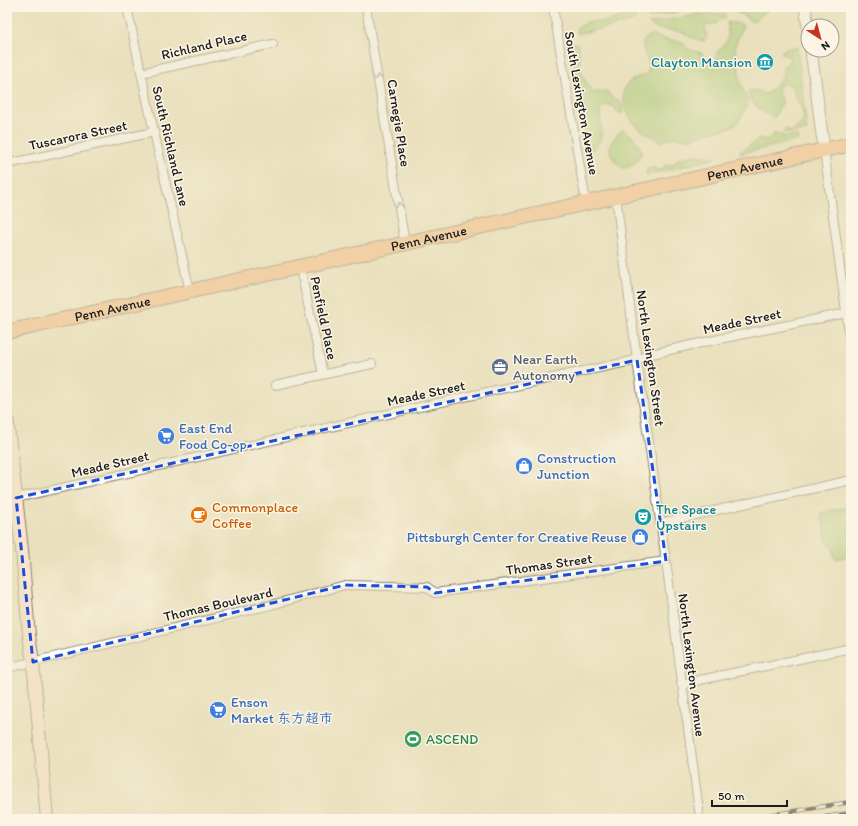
<svg xmlns="http://www.w3.org/2000/svg" width="858" height="826" font-family="Itim,'LXGW WenKai TC',sans-serif">
<style>
.green{fill:#a4cb76;stroke:#607449}
.lines{fill:none;stroke-linecap:round;stroke-linejoin:round}
.minor-casing{stroke:#837e6c;stroke-width:10}
.tertiary-casing{stroke:#837e6c;stroke-width:13}
.secondary-casing{stroke:#837e6c;stroke-width:14}
.trunk-casing{stroke:#837e6c;stroke-width:16}
.minor{stroke:#fff;stroke-width:8}
.tertiary{stroke:#fff;stroke-width:11}
.secondary{stroke:#fde4d1;stroke-width:12}
.trunk{stroke:#fabc8b;stroke-width:14}
.rail-casing{stroke:#1c1c1c;stroke-width:4.5}
.rail{stroke:#fcf5e5;stroke-width:3;stroke-dasharray:9;stroke-linecap:butt}
.oneway{stroke:#999}
.marked{fill:none;stroke:#1d4ed8;stroke-width:3;stroke-dasharray:8 5;stroke-linejoin:round}
.labels{text-anchor:middle;stroke-width:3;stroke-linejoin:round;paint-order:stroke}
.street-label{font-size:14px;fill:#1c1c1c;stroke:#fcf5e5}
.culture-label{font-size:14px;fill:#0d838f;stroke:#fcf5e5;text-anchor:end}
.service-label{font-size:14px;fill:#4e5e75;stroke:#fcf5e5;text-anchor:start}
.shop-label{font-size:14px;fill:#366cbe;stroke:#fcf5e5;text-anchor:start}
.food-label{font-size:14px;fill:#c56008;stroke:#fcf5e5;text-anchor:start}
.leisure-label{font-size:14px;fill:#27864d;stroke:#fcf5e5;text-anchor:start}
</style>
<rect width="100%" height="100%" fill="#fcf5e5"/>
<filter id="ink" filterUnits="userSpaceOnUse"><feTurbulence type="fractalNoise" baseFrequency=".025" numOctaves="2"/><feDisplacementMap in="SourceGraphic" scale="8" xChannelSelector="R" yChannelSelector="G"/><feConvolveMatrix kernelMatrix="1 2 1 2 8 2 1 2 1" color-interpolation-filters="sRGB"/></filter>
<filter id="wash" filterUnits="userSpaceOnUse"><feTurbulence type="fractalNoise" baseFrequency=".012" numOctaves="4" result="noise"/><feDisplacementMap in="SourceGraphic" scale="16" xChannelSelector="R" yChannelSelector="G"/><feGaussianBlur stdDeviation="0.9" result="paint"/><feColorMatrix in="noise" values="0 0 0 0 0 0 0 0 0 0 0 0 0 0 0 0 0 1.4 0 .05"/><feComposite in="paint" operator="in"/></filter>
<g filter="url(#wash)">
<rect width="100%" height="100%" fill="#eae0bd"/>
<path class="green" d="M645,7H671L672,9L676,8L678,12L650,18L645,14Z
M708,7H769L767,11L752,22L741,14L731,10Z
M635,12L636,18L631,22L578,34L576,28L586,24V22H605Z
M699,14H725L726,19L721,18L716,24L707,25L705,28L707,38L704,41H700C696,38 693,38 688,36C686,35 685,32 683,32C671,29 659,32 649,24Z
M729,22L743,25L735,46L741,85L748,100L747,105L741,117L735,125L725,129L709,132L688,139L672,137L662,142C654,137 642,132 636,125C626,114 617,94 629,82C635,77 643,77 648,72C651,64 646,58 644,50C641,45 645,36 651,35C655,35 660,38 664,39C670,41 676,40 683,42L687,49L702,53L710,63L714,64L716,60L717,52C729,40 729,40 727,23Z
M571,43H576L578,44C580,51 580,57 580,64C581,73 587,86 593,93L606,91L614,99L619,100L623,108L622,113H618C614,106 610,103 602,107L600,110C600,130 607,139 589,152L571,47Z
M797,47L807,131L791,133L782,132L786,129L791,132C796,130 802,123 804,118L801,107L795,96V92L791,85L784,83L778,88L779,95L783,102L778,110L774,118H772C762,110 750,105 748,91L758,90L762,94L770,92C776,80 783,85 783,68L791,60L788,56L782,54V51L785,49Z
M622,130C632,134 637,141 642,151C638,161 635,166 624,168C614,162 605,151 613,140C616,136 618,133 622,130Z
M776,133L783,136H798V140L740,154V152L755,142L758,138L767,140Z
M697,155L716,158L647,175L646,172L648,169L653,168L661,170L664,166L673,164L679,158Z
M851,506V556L835,559L832,544L828,545L821,513Z"/>
</g>
<g filter="url(#ink)">
<g class="lines">
<defs>
<path id="minor" d="M127,7L154,132L190,291
M366,7L405,244
M553,7L586,203
M141,73L273,44
M824,150L851,348
M7,164L154,132
M616,197L637,360L666,561L699,811
M300,267L323,374
M275,385L372,364
M7,500C217,454 427,403 637,360L647,355L705,342L851,312
M660,523L851,480
M7,668L271,605L345,585L427,587L435,593L666,561
M681,684L851,648"/>
<path id="tertiary" d="M805,7L808,28
M811,50L824,150"/>
<path id="secondary" d="M7,417L22,550L29,635L33,662L47,819"/>
<g id="trunk">
<path id="s1" d="M7,332L851,144"/>
</g>
</defs>
<use href="#minor" class="minor-casing"/>
<use href="#tertiary" class="tertiary-casing"/>
<use href="#secondary" class="secondary-casing"/>
<use href="#trunk" class="trunk-casing"/>
<use href="#minor" class="minor"/>
<use href="#tertiary" class="tertiary"/>
<use href="#secondary" class="secondary"/>
<use href="#trunk" class="trunk"/>
<defs>
<path id="rail" d="M745,819L851,802
M812,819L851,813"/>
</defs>
<use href="#rail" class="rail-casing"/>
<use href="#rail" class="rail"/>
</g>
<defs><path id="oneway-chevron" d="M-2-3.5L2.5 0L-2 3.5" fill="none" stroke-width="1.6" stroke-linecap="round" stroke-linejoin="round"/></defs>
<g class="oneway">
<use href="#oneway-chevron" transform="translate(378 77) rotate(-99)"/>
<use href="#oneway-chevron" transform="translate(399 205) rotate(-99)"/>
</g>
</g>
<path d="M0 0H858V826H0ZM637,360L666,561L435,593L427,587L345,585L33,662L16,498Z" fill="#eae0bd" fill-opacity=".55" fill-rule="evenodd"/>
<path class="marked" d="M637,360L666,561L435,593L427,587L345,585L33,662L16,498Z"/>
<defs>
<symbol id="museum-disc" viewBox="-11 -11 22 22"><circle r="9.5" fill="#0f9aa8" stroke="#fcf5e5"/><path d="M0-6L6-3V-2H-6V-3ZM-5-1h2V3h-2ZM-1-1h2V3h-2ZM3-1h2V3H3ZM-6 4H6V6H-6Z" fill="#fff"/></symbol>
<symbol id="office-disc" viewBox="-11 -11 22 22"><circle r="9.5" fill="#5c6f8a" stroke="#fcf5e5"/><path d="M-6-3h4V-5.5h4V-3h4V5H-6ZM-1-4.5V-3h2v-1.5ZM-6 0V1H6V0Z" fill="#fff"/></symbol>
<symbol id="supermarket-disc" viewBox="-11 -11 22 22"><circle r="9.5" fill="#3f7fe0" stroke="#fcf5e5"/><path d="M-6-5.5h2.5l.6 2H6L4.5 2H-2.5L-4.4-4H-6ZM-1.5 3.2a1.3 1.3 0 1 0 .1 0ZM3 3.2a1.3 1.3 0 1 0 .1 0Z" fill="#fff"/></symbol>
<symbol id="shop-disc" viewBox="-11 -11 22 22"><circle r="9.5" fill="#3f7fe0" stroke="#fcf5e5"/><path d="M-5-2.5h2.3a2.7 3.5 0 0 1 5.4 0H5L5.5 6h-11ZM-1.5-2.5h3a1.5 2.3 0 0 0-3 0Z" fill="#fff"/></symbol>
<symbol id="cafe-disc" viewBox="-11 -11 22 22"><circle r="9.5" fill="#e8710a" stroke="#fcf5e5"/><path d="M-5.5-4.5H6V0H3Q3 3.5 0 3.5H-2.5Q-5.5 3.5-5.5 0ZM3-3.2v2h1.7v-2ZM-6 4.5H4V6H-6Z" fill="#fff"/></symbol>
<symbol id="theatre-disc" viewBox="-11 -11 22 22"><circle r="9.5" fill="#0f9aa8" stroke="#fcf5e5"/><path d="M-5-5.5Q0-4 5-5.5V0Q5 5 0 6Q-5 5-5 0ZM-3.3-2.5H-1v1.5H-3.3ZM1-2.5H3.3v1.5H1ZM-2.8 1Q0 5.5 2.8 1Z" fill="#fff"/></symbol>
<symbol id="stadium-disc" viewBox="-11 -11 22 22"><circle r="9.5" fill="#2e9e5b" stroke="#fcf5e5"/><path d="M0-5a6.5 5 0 1 0 0 10a6.5 5 0 1 0 0-10ZM-3.5-1.8h7v3.6h-7Z" fill="#fff"/></symbol>
</defs>
<g fill-rule="evenodd">
<use href="#museum-disc" x="755" y="52" width="20" height="20"/>
<use href="#office-disc" x="490" y="357" width="20" height="20"/>
<use href="#supermarket-disc" x="156" y="426" width="20" height="20"/>
<use href="#shop-disc" x="514" y="456" width="20" height="20"/>
<use href="#cafe-disc" x="189" y="505" width="20" height="20"/>
<use href="#theatre-disc" x="633" y="507" width="20" height="20"/>
<use href="#shop-disc" x="630" y="527" width="20" height="20"/>
<use href="#supermarket-disc" x="208" y="700" width="20" height="20"/>
<use href="#stadium-disc" x="403" y="729" width="20" height="20"/>
</g>
<g class="labels">
<g class="street-label">
<text transform="translate(204 45) rotate(-13)" y="5">Richland Place</text>
<text transform="translate(582 103) rotate(80)" y="5">South Lexington Avenue</text>
<text transform="translate(399 123) rotate(81)" y="5">Carnegie Place</text>
<text transform="translate(78 135) rotate(-12)" y="5">Tuscarora Street</text>
<text transform="translate(171 146) rotate(77)" y="5">South Richland Lane</text>
<text dy="5" stroke="none"><textPath href="#s1" startOffset="756">Penn Avenue</textPath></text>
<text dy="5" stroke="none"><textPath href="#s1" startOffset="432">Penn Avenue</textPath></text>
<text dy="5" stroke="none"><textPath href="#s1" startOffset="108">Penn Avenue</textPath></text>
<text transform="translate(324 318) rotate(78)" y="5">Penfield Place</text>
<text transform="translate(742 321) rotate(-12)" y="5">Meade Street</text>
<text transform="translate(651 358) rotate(82)" y="5">North Lexington Street</text>
<text transform="translate(426 393) rotate(-12)" y="5">Meade Street</text>
<text transform="translate(110 464) rotate(-13)" y="5">Meade Street</text>
<text transform="translate(549 564) rotate(-8)" y="5">Thomas Street</text>
<text transform="translate(218 604) rotate(-13)" y="5">Thomas Boulevard</text>
<text transform="translate(692 665) rotate(83)" y="5">North Lexington Avenue</text>
</g>
<g class="culture-label">
<text x="752" y="67">Clayton Mansion</text>
<text x="656" y="514" text-anchor="start">The Space<tspan x="656" dy="16">Upstairs</tspan></text>
</g>
<g class="service-label">
<text x="513" y="364">Near Earth<tspan x="513" dy="16">Autonomy</tspan></text>
</g>
<g class="shop-label">
<text x="179" y="433">East End<tspan x="179" dy="16">Food Co-op</tspan></text>
<text x="537" y="463">Construction<tspan x="537" dy="16">Junction</tspan></text>
<text x="627" y="542" text-anchor="end">Pittsburgh Center for Creative Reuse</text>
<text x="231" y="707">Enson<tspan x="231" dy="16">Market 东方超市</tspan></text>
</g>
<g class="food-label">
<text x="212" y="512">Commonplace<tspan x="212" dy="16">Coffee</tspan></text>
</g>
<g class="leisure-label">
<text x="426" y="744">ASCEND</text>
</g>
</g>
<rect width="858" height="826" fill="none" stroke="#fcf5e5" stroke-width="24"/>
<g transform="translate(820 38) rotate(144)"><circle r="19" fill="#fcf5e5" stroke="#a29e95"/>
<path d="M0-3L7 15L0 10L-7 15Z" fill="#c8321e"/>
<text y="-6" font-size="11" font-weight="bold" text-anchor="middle" fill="#1c1c1c">N</text>
</g>
<path d="M712 800v6h75v-6" fill="none" stroke="#1c1c1c" stroke-width="2"/>
<text x="718" y="800" font-size="12" fill="#1c1c1c" stroke="#fcf5e5" stroke-width="3" paint-order="stroke">50 m</text>
</svg>
